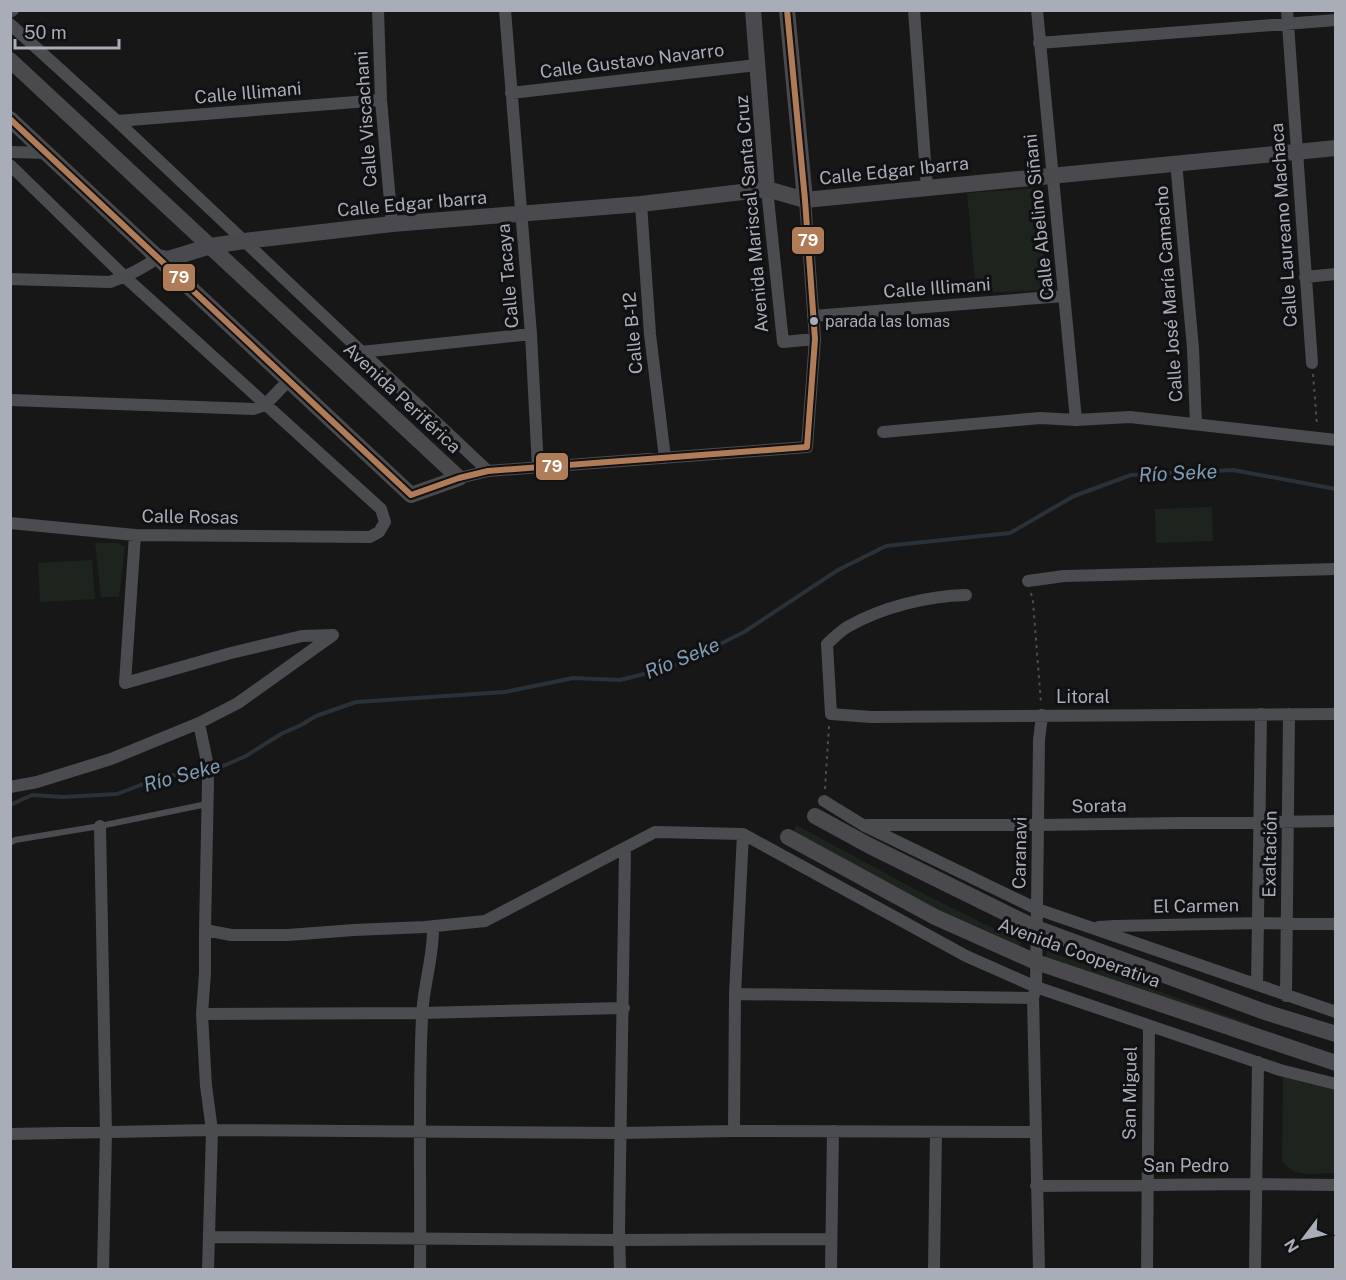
<svg xmlns="http://www.w3.org/2000/svg" width="1346" height="1280" font-family="'Public Sans',sans-serif">
<style>
.green{fill:#1d241e}
.lines{fill:none;stroke-linecap:round;stroke-linejoin:round}
.stream{stroke:#2a3239;stroke-width:4}
.path{stroke:#4d4e52;stroke-width:2;stroke-dasharray:3 4.5;stroke-linecap:butt}
.lane{stroke:#4b4c50;stroke-width:6}
.street{stroke:#4b4c50;stroke-width:12}
.secondary{stroke:#4a4a4e;stroke-width:16}
.bus-1-casing{stroke:#111113;stroke-width:10}
.bus-1{stroke:#b07c57;stroke-width:6}
.bus-dot{fill:#a8adb8;stroke:#111113;stroke-width:2}
.labels{text-anchor:middle;stroke-width:6;stroke-linejoin:round;paint-order:stroke}
.bus-label{font-size:16px;fill:#a8adb8;stroke:#111113;text-anchor:start}
.street-label{font-size:18px;fill:#a8adb8;stroke:#111113}
.water-label{font-size:20px;font-style:italic;fill:#7f9bb3;stroke:#111113}
.line-badge{stroke:#111113;stroke-width:2}
.badge-label{font-size:16px;text-anchor:middle;font-weight:bold;fill:#fff}
</style>
<rect width="100%" height="100%" fill="#171717"/>
<path class="green" d="M1038,188L1046,290L976,293L967,193Z
M1212,507L1213,541L1156,543L1155,509Z
M95,543H116L125,547L119,597H101Z
M92,560L95,599L40,602L38,563Z
M796,825L920,892L1021,942L1017,954L793,835Z
M1047,951L1250,1024L1246,1035L1045,962Z
M1283,1076L1335,1088V1173C1315,1173 1295,1179 1282,1161Z"/>
<g class="lines">
<path class="stream" d="M10,805L32,795L63,797L117,794L154,780L190,771L223,766L246,756L281,734L301,725L316,716L356,702L505,692L573,678L620,680L660,670L690,659L744,632L838,570L886,546L1010,533L1074,496L1131,475L1233,470L1336,489"/>
<path class="path" d="M1313,374L1317,425
M1031,593L1033,602L1041,703
M825,789L829,726"/>
<path class="lane" d="M10,843L15,840L100,826L207,804"/>
<path class="street" d="M378,10L381,100L392,224
M505,10L531,334L538,468
M914,10L927,188
M1037,10L1076,420
M1287,10L1312,363
M10,12L13,10
M10,24L117,121L488,471
M1039,43L1336,20
M511,93L757,65
M117,121L381,100
M10,152L47,153
M1176,162L1193,348L1196,424
M10,165L125,277L381,509L385,522L379,532L370,537L135,535L10,523
M767,189L783,342L815,339
M641,204L650,334L665,458
M1305,277L1336,274
M10,279L110,282C127,276 143,269 158,257
M813,316L1064,296
M361,352L531,334
M10,400L253,409L265,405L289,380
M883,432L1040,418L1076,420L1130,417L1336,440
M459,478L488,471L807,447L815,339L805,200
M135,535L125,683L231,653L302,636L333,635
M1028,581L1064,576L1336,569
M966,595C927,596 883,607 849,626C841,630 834,638 827,644L831,714L871,717L1336,714
M199,723L207,762L208,781L205,930L231,935H288L354,930L425,927L485,921L655,832L743,834L966,956L1036,987L1280,1070L1336,1084
M10,787L37,782L111,759L199,723L238,703L333,635
M824,801L863,825L1037,909L1336,1012
M867,825H1038L1336,821
M100,826L106,1132L103,1270
M1096,929L1099,927L1115,926L1260,923L1336,924
M205,930V973L202,1014L206,1086L212,1130L208,1270
M1257,985L1261,714
M735,994L1033,998
M1286,996L1289,714
M202,1014L422,1013L624,1008
M734,1131L735,994L743,834
M10,1134L212,1130L620,1133L734,1131L1035,1132
M1036,1186L1255,1184L1336,1185
M209,1237L619,1240L831,1239
M420,1270C421,1185 418,1101 422,1017C423,986 434,956 433,926
M620,1270L619,1229L625,849
M831,1270L833,1131
M934,1270L936,1132
M1039,1270L1033,998L1036,987L1039,740L1042,715
M1147,1270L1149,1026
M1255,1270L1258,1062"/>
<path class="secondary" d="M753,10L767,189
M787,10L805,200
M10,60L459,478L411,495L10,119
M158,257L168,259L211,246L244,241L392,224L641,204L767,189L805,200L1336,148
M815,816L870,846L1036,928L1265,1012L1336,1034
M788,837L935,917L1036,962L1336,1063"/>
<defs>
<path id="bus-1" d="M10,119L411,495L459,478L488,471L807,447L815,339L805,200L787,10"/>
</defs>
<use href="#bus-1" class="bus-1-casing"/>
<use href="#bus-1" class="bus-1"/>
</g>
<circle class="bus-dot" cx="814" cy="321" r="5"/>
<g class="labels">
<g class="bus-label">
<text x="825" y="327">parada las lomas</text>
</g>
<g class="street-label">
<text transform="translate(632 61) rotate(-7)" y="6">Calle Gustavo Navarro</text>
<text transform="translate(248 93) rotate(-5)" y="6">Calle Illimani</text>
<text transform="translate(366 119) rotate(-94)" y="6">Calle Viscachani</text>
<text transform="translate(894 171) rotate(-6)" y="6">Calle Edgar Ibarra</text>
<text transform="translate(412 204) rotate(-5)" y="6">Calle Edgar Ibarra</text>
<text transform="translate(752 214) rotate(-95)" y="6">Avenida Mariscal Santa Cruz</text>
<text transform="translate(1039 217) rotate(-96)" y="6">Calle Abelino Siñani</text>
<text transform="translate(1284 225) rotate(-94)" y="6">Calle Laureano Machaca</text>
<text transform="translate(508 276) rotate(-95)" y="6">Calle Tacaya</text>
<text transform="translate(937 288) rotate(-4)" y="6">Calle Illimani</text>
<text transform="translate(1169 294) rotate(-94)" y="6">Calle José María Camacho</text>
<text transform="translate(633 333) rotate(-95)" y="6">Calle B-12</text>
<text transform="translate(402 398) rotate(43)" y="6">Avenida Periférica</text>
<text transform="translate(190 517) rotate(1)" y="6">Calle Rosas</text>
<text x="1083" y="703">Litoral</text>
<text transform="translate(1099 806) rotate(-1)" y="6">Sorata</text>
<text transform="translate(1020 853) rotate(-89)" y="6">Caranavi</text>
<text transform="translate(1270 854) rotate(-89)" y="6">Exaltación</text>
<text transform="translate(1196 906) rotate(-1)" y="6">El Carmen</text>
<text transform="translate(1079 953) rotate(20)" y="6">Avenida Cooperativa</text>
<text transform="translate(1130 1093) rotate(-89)" y="6">San Miguel</text>
<text x="1186" y="1172">San Pedro</text>
</g>
<g class="water-label">
<text transform="translate(1178 473) rotate(-3)" y="7">Río Seke</text>
<text transform="translate(682 658) rotate(-22)" y="7">Río Seke</text>
<text transform="translate(182 775) rotate(-15)" y="7">Río Seke</text>
</g>
</g>
<g class="line-badge">
<rect x="791" y="226" width="34" height="29" rx="6" fill="#b07c57"/>
<rect x="162" y="263" width="34" height="29" rx="6" fill="#b07c57"/>
<rect x="535" y="452" width="34" height="29" rx="6" fill="#b07c57"/>
</g>
<g class="badge-label">
<text x="808" y="246">79</text>
<text x="179" y="283">79</text>
<text x="552" y="472">79</text>
</g>
<rect width="1346" height="1280" fill="none" stroke="#a8adb8" stroke-width="24"/>
<g transform="translate(1304 1238) rotate(238)" stroke="#111113" stroke-width="4.5" paint-order="stroke">
<path d="M0-4.5L10 22L0 15L-10 22Z" fill="#a8adb8"/>
<text y="-9" font-size="16" font-weight="bold" text-anchor="middle" fill="#a8adb8">N</text>
</g>
<path d="M15 39v9h104v-9" fill="none" stroke="#a8adb8" stroke-width="3"/>
<text x="24" y="39" font-size="18" fill="#a8adb8" stroke="#111113" stroke-width="4.5" paint-order="stroke">50 m</text>
</svg>
